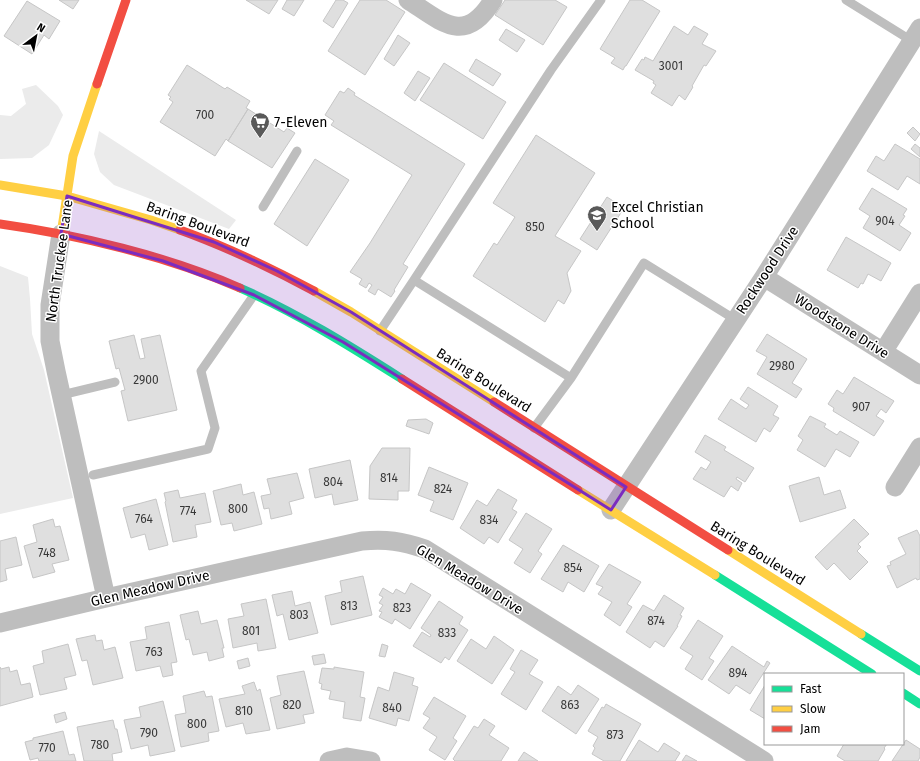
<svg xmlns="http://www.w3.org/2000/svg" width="920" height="761" font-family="'Fira Sans',sans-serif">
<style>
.green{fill:#ebebeb}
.building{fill:#dfdfdf;stroke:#c6c6c6}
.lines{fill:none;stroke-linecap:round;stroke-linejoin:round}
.lane{stroke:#bebebe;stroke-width:9}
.street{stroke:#bebebe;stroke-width:19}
.fast{stroke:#16e098;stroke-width:9}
.slow{stroke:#ffcf43;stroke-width:9}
.jam{stroke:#f24e42;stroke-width:9}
.marked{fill:#7b2cbf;fill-opacity:0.2;stroke:#7b2cbf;stroke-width:3;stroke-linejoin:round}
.labels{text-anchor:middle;stroke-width:3;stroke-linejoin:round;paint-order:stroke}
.number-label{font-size:12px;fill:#383838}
.poi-label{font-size:14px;fill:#000;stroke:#fff;text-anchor:start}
.street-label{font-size:14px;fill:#000;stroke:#fff}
</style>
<rect width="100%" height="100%" fill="#fff"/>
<path class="green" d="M36,85L58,106L63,115L49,145L32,158L0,159V115L11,116L26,104L22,89Z
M99,131L236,220L229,229L114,185L100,172L94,154Z
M0,266L28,277L30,299L32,334L44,370L73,498L0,514Z"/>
<path class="building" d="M59,0H79L73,9Z
M246,0H278L269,14Z
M287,0H304L294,16L282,9Z
M336,0H343L348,3L333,28L323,21Z
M360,0H386L405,12L365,75L328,51Z
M505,0H555L567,7L543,45L495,15Z
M630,0H642L660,11L626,66H625L623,70L611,63L615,58L600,49Z
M27,1L60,21L49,39L44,35L32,54L4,36Z
M674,26L688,35L694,26L708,34L702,44L716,51L706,66L704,65L692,86L693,87L685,100L679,95L672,106L651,93L656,85L653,83L654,81L635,70L642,59L644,60L645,57L653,61Z
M506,29L525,40L517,52L499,40Z
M398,35L410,43L394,66L384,59Z
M476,59L501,74L493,86L469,71Z
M444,63L506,102L483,139L420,100Z
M187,65L225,89L227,87L250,101L246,108L248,109L228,141L226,139L215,156L160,122L173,102L169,99L171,97L168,95Z
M418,71L430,78L415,101L404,93Z
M348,88L355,93L354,95L465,164L403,264L408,267L394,290L395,291L391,297L378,289L375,295L368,291L372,285L369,283L366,288L359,284L362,279L350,272L370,243L412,175L331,125L334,121L325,115L340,91L344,93Z
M248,109L284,132L287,128L295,133L272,168L228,141Z
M913,127L920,134L915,141L907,133Z
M536,135L595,173L555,236L581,251L567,273L571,291L564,304L558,300L545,322L473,276L494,243L497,245L515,217L493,203Z
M895,144L920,159V184L907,176L898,190L867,171L876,156L884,161Z
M915,144L920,148V157L911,149Z
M315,159L349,180L307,246L274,224Z
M872,188L907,209L903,215L905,216L899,225L911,233L900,251L863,228L870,216L859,209Z
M607,197L624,208L597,250L580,239Z
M846,237L891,263L881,281L868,274L863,284L861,283L858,288L827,270Z
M767,334L807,359L792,383L802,389L796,398L757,374L767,357L756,351Z
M134,335L140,359L145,358L141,339L160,335L177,410L128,421L121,391L125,390L119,368L116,369L109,341Z
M854,377L894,401L886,413L881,409L876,416L884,421L874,436L833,411L834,408L828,404L837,390L843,394Z
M748,387L778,406L773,415L779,418L770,432L764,428L756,442L718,419L731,399L746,409L749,405L740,399Z
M810,416L826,424L824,427L837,435L840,431L859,442L850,457L836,449L825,467L797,450L803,440L798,436Z
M426,419L433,423L429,434L406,426L408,420Z
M705,435L726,447L724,450L754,468L745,482L737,477L736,479L742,483L738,491L731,486L724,497L693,479L701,467L706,470L711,462L695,452Z
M382,448H410L409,491H398V500L369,499L370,466Z
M350,460L358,500L334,505L332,494L315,498L309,469Z
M429,467L468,483L453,520L430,511L434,501L418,495Z
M297,473L304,498L289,502L292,514L271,519L269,508L264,509L261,496L271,494L267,479Z
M819,477L824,495L840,490L846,508L800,522L789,486Z
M241,484L243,495L254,492L262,524L234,531L232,523L221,525L213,491Z
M498,489L517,500L512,509L517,512L498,543L489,537L484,544L460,528L477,500L487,506Z
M178,490L180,498L205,493L211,522L195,525L197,537L173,542L165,502L166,501L164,493Z
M156,499L168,545L149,550L145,534L131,538L123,508Z
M526,513L552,529L538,551L542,554L530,573L514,563L523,549L509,540Z
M53,519L55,527L60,526L69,560L52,564L55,572L33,578L24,546L37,542L33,525Z
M854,519L869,534L858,544L861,547L857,551L868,562L850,580L834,563L827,570L815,557Z
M917,530L920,536V579L917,580L916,578L897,588L887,566L891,565L890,562L906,554L898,538Z
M16,537L22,565L5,569L7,580L0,582V541Z
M563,545L599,566L584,592L568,582L563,592L541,579Z
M609,564L641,582L627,604L632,607L620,626L604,615L612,602L598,594L603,587L596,584Z
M363,576L372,615L331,625L325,596L342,592L340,581Z
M411,583L431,595L410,629L395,619L392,624L379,617L382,612L379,611L383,605L379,603L383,597L379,595L383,588L393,594L396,589L405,594Z
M292,591L295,606L310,602L318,633L289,640L283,614L277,616L272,595Z
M664,595L684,608L680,615L682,616L677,626H678L664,647L655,641L650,648L626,632L643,605L654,611Z
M266,599L276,648L258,651L257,643L233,648L228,619L244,616L241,604Z
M439,601L463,617L459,624L468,630L449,660L445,657L441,663L413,646L422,632L430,637L431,635L421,628Z
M198,611L201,624L217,620L224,648H222L224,657L209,661L207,652L193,655L189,639L186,640L180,615Z
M698,620L723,636L709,658L714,661L702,680L685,669L693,656L680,648Z
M169,622L177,662L171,663L173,675L163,677L160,666L136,671L130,642L147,639L145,627Z
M95,635L96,641L102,640L104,650L115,647L123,678L93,685L87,660L82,661L76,639Z
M494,636L514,650L492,684L457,661L471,639L486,649Z
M68,644L76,675L64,678L67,689L40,695L33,666L44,663L42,651Z
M382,644L388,646L385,657L379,656Z
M732,646L764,667L767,661L770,663L750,694L736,685L729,694L708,680Z
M521,650L538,660L529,674L543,682L526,710L501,694L515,672L510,669Z
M324,654L326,663L314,665L312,656Z
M248,658L250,666L239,669L237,661Z
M0,667L1,669L9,667L10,672L17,670L21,685L30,683L33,697L0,706Z
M334,667L364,672L360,697L365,698L361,721L343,718L345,702L329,699L331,691L321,689L322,684L319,683L322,668L334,669Z
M304,671L314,713L303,715L305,723L277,729L270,698L281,695L277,676Z
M394,672L414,678L412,685L418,687L409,721L398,718L396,726L369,718L378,687L389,691Z
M254,682L257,691L260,689L270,730L246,734L243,723L226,727L219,699L245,694L242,686Z
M578,685L599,699L576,734L542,711L558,686L571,695Z
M765,685V719L750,710Z
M204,691L206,697L212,696L219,731L208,733L209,741L181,747L175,715L186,713L183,696Z
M434,697L466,716L453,738L457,741L445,760L429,750L437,737L423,728L430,718L423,714Z
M163,701L175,751L150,756L148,745L131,749L124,720L141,717L139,707Z
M606,704L641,724L620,761H604L592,754L595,748L593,746L598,737L588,731L602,707L604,708Z
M65,712L67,719L56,723L54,715Z
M484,719L495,726L489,735L509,748L501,761H455L453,759L474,726L478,728Z
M113,720L115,729H117L122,752L112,754L113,761H84L77,727Z
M63,731L69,755L74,754L76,761H39L38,758L30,760L25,742L33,740V738Z
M639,740L658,752L664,743L680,753L675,761H626Z
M906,740L920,749V757L918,761H892Z
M844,744H887L884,748L885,749L878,761H845L837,756Z
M524,752L538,761H518Z
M686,755L697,761H682Z"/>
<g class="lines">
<path class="lane" d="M846,0L912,41
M263,207L297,151
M414,280L551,70L601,0
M380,331L414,280L571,378
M61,395L115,382
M534,428L571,378L644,263L736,320
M93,475L208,449L215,428L201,371L254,295"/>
<path class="street" d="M408,0C442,22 465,46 493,0
M61,234L50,305V341L56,371L106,598
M764,277L920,375
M883,352L920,293
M895,487L920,447
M611,510L764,277L920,28
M0,623L106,598L362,541C387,539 401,541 425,549L764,761
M329,761L347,757L371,761"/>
<path class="fast" d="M240,288C297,313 350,346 402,379
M715,575L872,674
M861,634L920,671
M903,693L920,704"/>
<path class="slow" d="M0,185L67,196L151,220L180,230
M61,234L73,156L97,84
M314,291L351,312L494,402
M578,490L715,575
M728,550L861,634"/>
<path class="jam" d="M97,84L126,0
M0,224C79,235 167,256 240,288
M180,230C227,247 271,268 314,291
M402,379L578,490
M494,402L728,550"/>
</g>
<path class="marked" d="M67,196L214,242L277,271L351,312L626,487L611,510L343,342L254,295L163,261L61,234Z"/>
<defs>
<symbol id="supermarket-pin" viewBox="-11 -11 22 30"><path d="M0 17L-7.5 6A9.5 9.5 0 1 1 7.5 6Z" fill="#595959" stroke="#fff"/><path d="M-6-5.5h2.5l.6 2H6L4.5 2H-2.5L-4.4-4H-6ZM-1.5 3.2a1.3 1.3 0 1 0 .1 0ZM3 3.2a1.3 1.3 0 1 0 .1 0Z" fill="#fff"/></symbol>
<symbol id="school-pin" viewBox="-11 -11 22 30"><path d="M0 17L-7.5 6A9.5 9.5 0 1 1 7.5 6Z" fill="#595959" stroke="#fff"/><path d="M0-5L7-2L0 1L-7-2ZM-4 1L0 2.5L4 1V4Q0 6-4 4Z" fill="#fff"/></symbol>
</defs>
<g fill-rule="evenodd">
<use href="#supermarket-pin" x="249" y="111" width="22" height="30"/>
<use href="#school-pin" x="586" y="204" width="22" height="30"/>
</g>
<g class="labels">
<g class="number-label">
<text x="671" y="70">3001</text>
<text x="205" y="119">700</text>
<text x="885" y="225">904</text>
<text x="535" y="231">850</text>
<text x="782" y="370">2980</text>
<text x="146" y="384">2900</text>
<text x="861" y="411">907</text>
<text x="389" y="482">814</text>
<text x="333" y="486">804</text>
<text x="443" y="493">824</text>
<text x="238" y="513">800</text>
<text x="188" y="515">774</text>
<text x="144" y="523">764</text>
<text x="489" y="524">834</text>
<text x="47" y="557">748</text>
<text x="573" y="572">854</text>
<text x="349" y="610">813</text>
<text x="402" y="612">823</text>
<text x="299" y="619">803</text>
<text x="656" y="625">874</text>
<text x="251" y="635">801</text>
<text x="447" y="637">833</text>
<text x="154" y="656">763</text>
<text x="738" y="677">894</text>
<text x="292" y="709">820</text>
<text x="570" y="709">863</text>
<text x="392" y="712">840</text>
<text x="244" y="715">810</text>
<text x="197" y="728">800</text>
<text x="149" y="737">790</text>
<text x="615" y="739">873</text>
<text x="100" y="749">780</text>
<text x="47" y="752">770</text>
</g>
<g class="poi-label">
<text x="274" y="127">7-Eleven</text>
<text x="611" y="212">Excel Christian<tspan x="611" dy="16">School</tspan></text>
</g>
<g class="street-label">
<text transform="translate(198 224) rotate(20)" y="5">Baring Boulevard</text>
<text transform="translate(59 261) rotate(-82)" y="5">North Truckee Lane</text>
<text transform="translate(767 270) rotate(-57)" y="5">Rockwood Drive</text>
<text transform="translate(842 326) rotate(32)" y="5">Woodstone Drive</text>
<text transform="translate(484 380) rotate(32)" y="5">Baring Boulevard</text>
<text transform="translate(758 553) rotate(32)" y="5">Baring Boulevard</text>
<text transform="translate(470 579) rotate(31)" y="5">Glen Meadow Drive</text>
<text transform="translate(150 588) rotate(-13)" y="5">Glen Meadow Drive</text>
</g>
</g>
<rect x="764" y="673" width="140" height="72" fill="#ffffff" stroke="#999999"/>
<rect x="772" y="686" width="20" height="6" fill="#16e098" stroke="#999999"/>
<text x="800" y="693" font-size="12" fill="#000000">Fast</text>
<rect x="772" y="706" width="20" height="6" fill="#ffcf43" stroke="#999999"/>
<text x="800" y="713" font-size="12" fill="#000000">Slow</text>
<rect x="772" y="726" width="20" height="6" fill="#f24e42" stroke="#999999"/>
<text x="800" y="733" font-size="12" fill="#000000">Jam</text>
<g transform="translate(36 36) rotate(32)" stroke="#ffffff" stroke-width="3" paint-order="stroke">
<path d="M0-3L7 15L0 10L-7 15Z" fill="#000000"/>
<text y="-6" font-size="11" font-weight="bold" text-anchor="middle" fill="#000000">N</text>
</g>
</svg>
